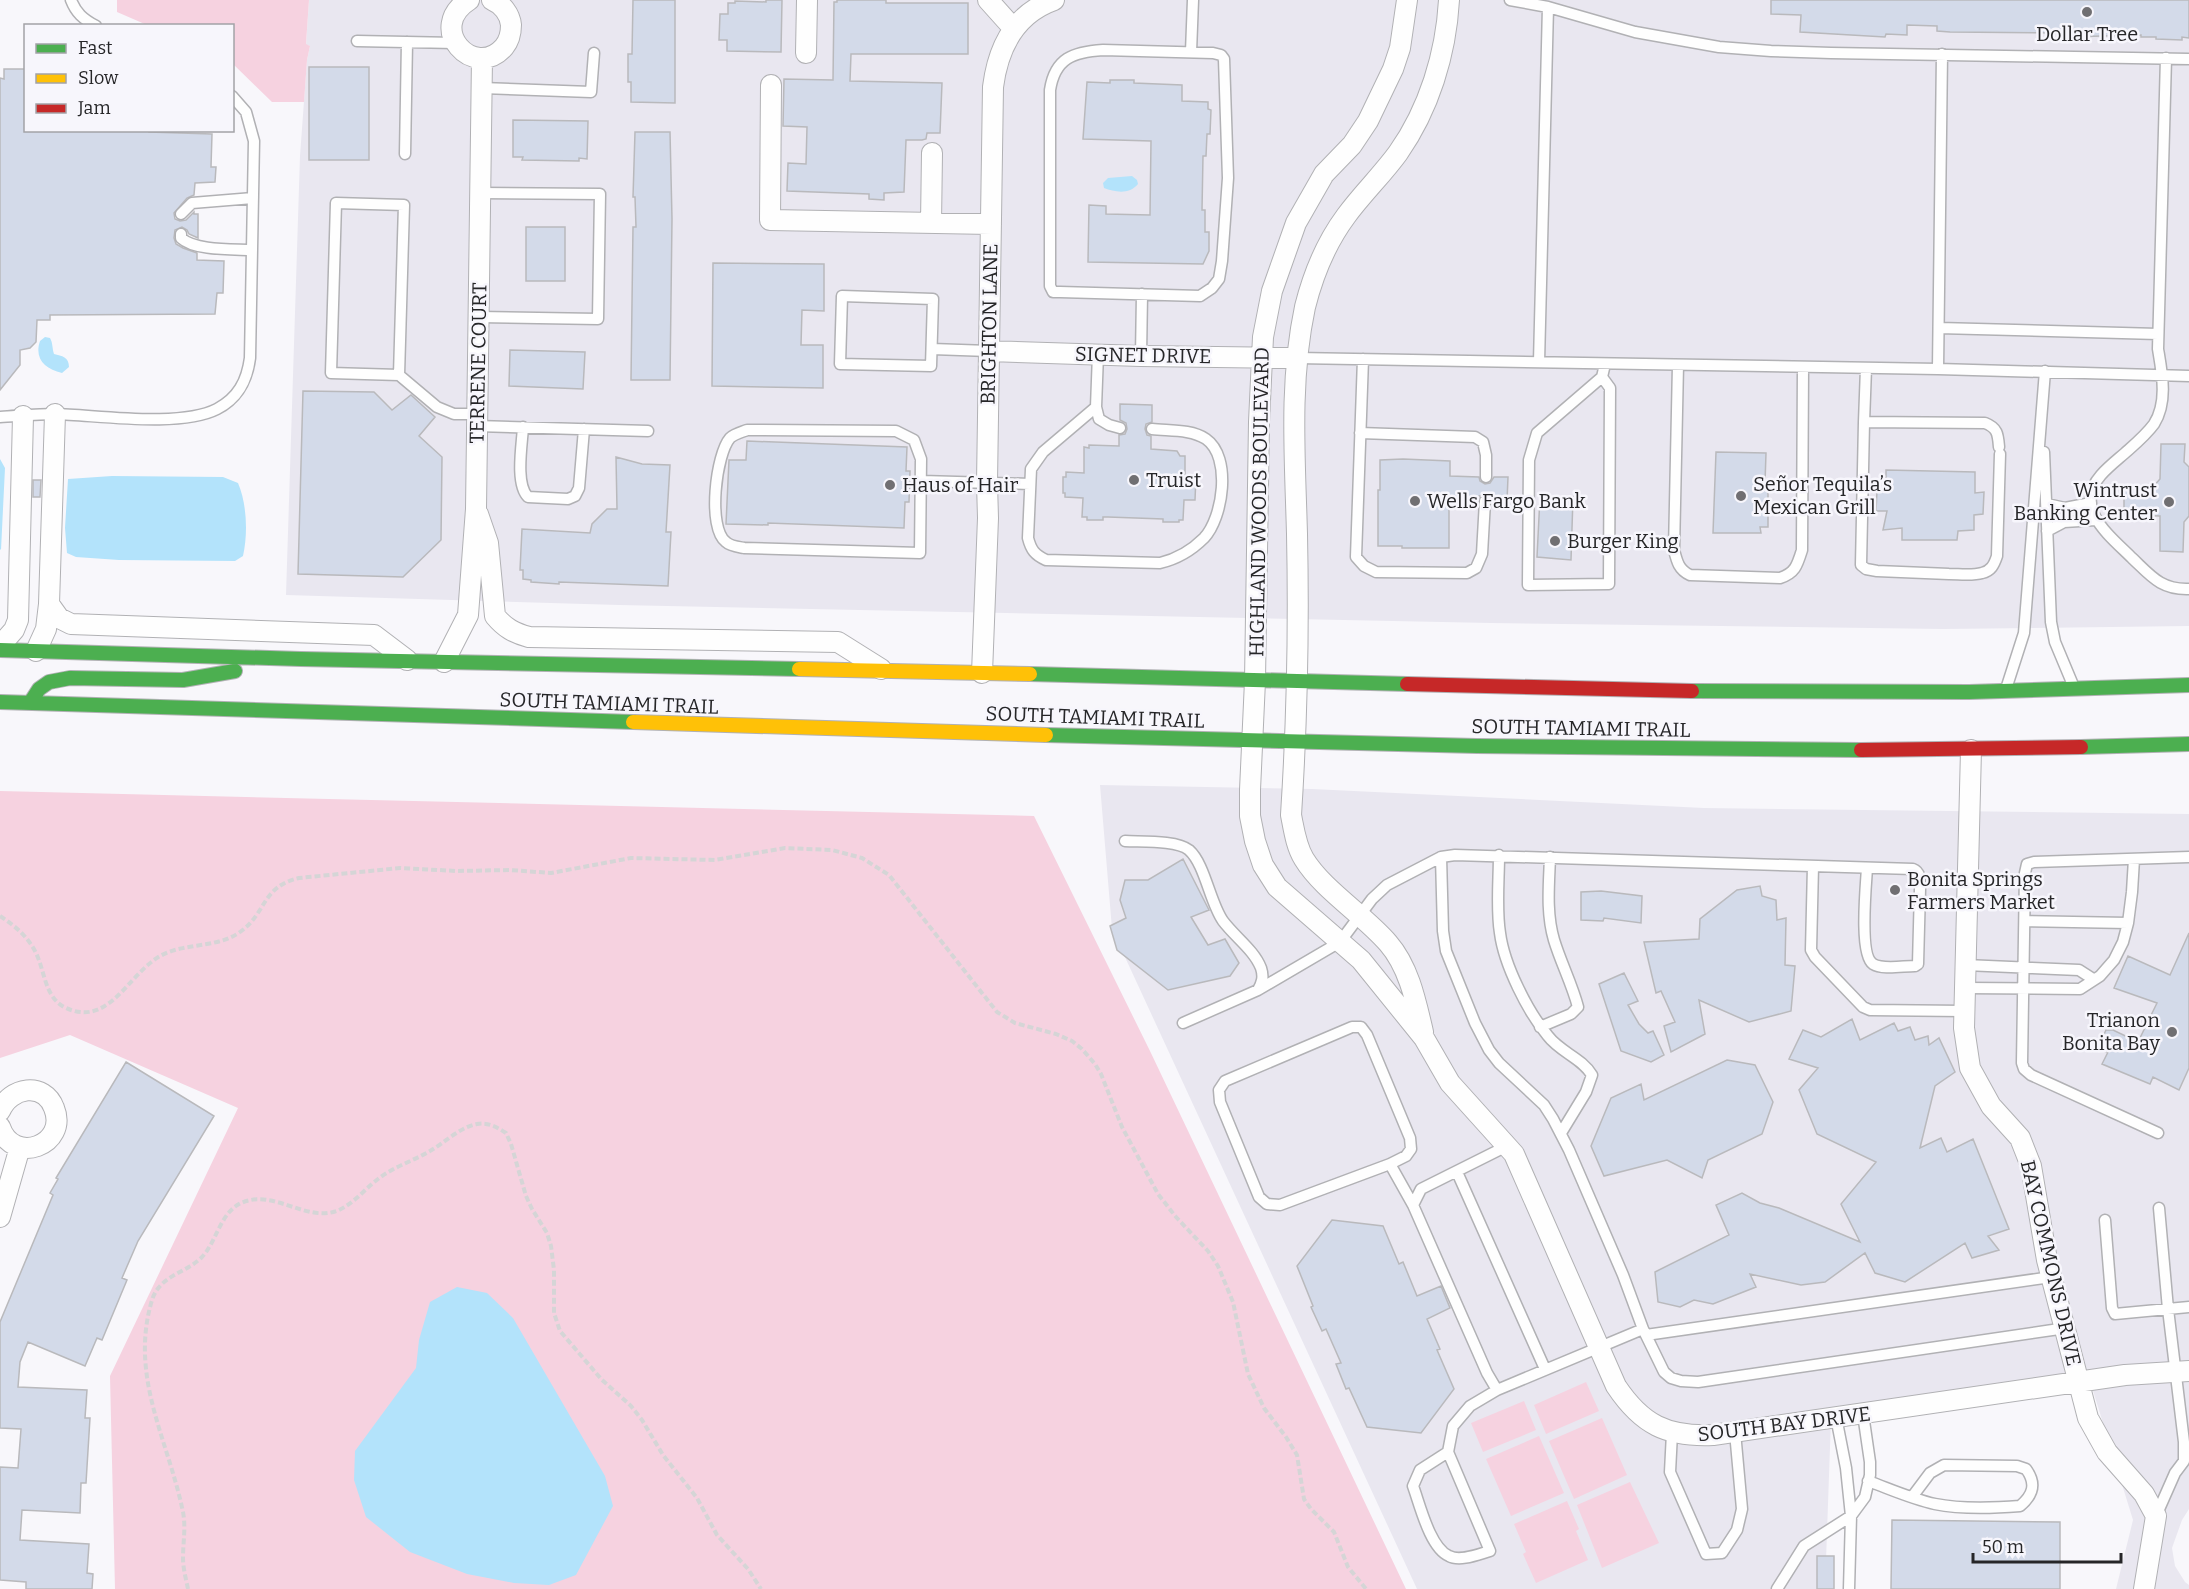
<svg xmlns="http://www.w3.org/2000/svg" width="2189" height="1589" font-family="Bitter,serif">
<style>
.built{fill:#e9e7f0}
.green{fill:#f6d2e0}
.water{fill:#b3e3fb}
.building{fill:#d3dae9;stroke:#b9b9bc;stroke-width:1.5}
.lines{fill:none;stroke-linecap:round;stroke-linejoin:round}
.lane-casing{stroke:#b1b1b4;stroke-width:13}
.street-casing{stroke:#b1b1b4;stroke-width:22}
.fast-casing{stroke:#b1b1b4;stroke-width:16}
.slow-casing{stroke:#b1b1b4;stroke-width:16}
.jam-casing{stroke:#b1b1b4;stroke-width:16}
.path{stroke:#d5d5d6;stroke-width:4;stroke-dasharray:6 3;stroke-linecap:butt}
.lane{stroke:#fefefe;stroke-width:10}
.street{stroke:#fefefe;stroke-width:20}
.fast{stroke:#4caf50;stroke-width:14}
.slow{stroke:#ffc107;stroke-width:14}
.jam{stroke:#c62828;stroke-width:14}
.poi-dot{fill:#706f72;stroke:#f7f6fc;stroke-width:2}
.labels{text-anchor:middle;stroke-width:5;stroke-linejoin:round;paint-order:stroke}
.poi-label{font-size:20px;fill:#262628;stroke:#f7f6fc;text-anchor:start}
.street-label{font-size:20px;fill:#262628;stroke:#f7f6fc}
</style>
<rect width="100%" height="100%" fill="#f8f7fb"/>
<path class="built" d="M309,0H2189V626L1943,629L1491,623L619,605L286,595L300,156L307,60L310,46L306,45Z
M1100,785L1312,789L1704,808L2189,814V1509L2182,1520L2172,1548L2175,1566L2185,1582L2189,1585V1589H2116L2133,1520L2090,1381L1831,1419L1825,1589H1417L1112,929Z"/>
<path class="green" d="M117,0H309L306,44L310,46L307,60L304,102H272L233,64L232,26L147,25L117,12Z
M0,791L1034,816L1150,1051L1406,1589H115L110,1376L238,1108L70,1035L0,1058Z
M1586,1382L1599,1411L1546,1434L1534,1405Z
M1524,1401L1536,1430L1483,1452L1471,1423Z
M1602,1418L1627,1475L1574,1499L1549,1441Z
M1539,1436L1564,1493L1511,1516L1486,1459Z
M1630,1482L1659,1543L1602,1568L1577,1505Z
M1567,1501L1579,1529L1576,1531L1588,1560L1536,1583L1523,1554L1526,1552L1514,1524Z"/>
<path class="water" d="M1132,176L1137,180L1138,184C1129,195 1115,192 1104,188L1103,183L1108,178Z
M45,337L50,338C53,343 52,348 54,354C62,356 69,357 69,367L62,373C45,369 34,359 40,341Z
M0,459L5,468L1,550L0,549Z
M112,476L223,477L238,483C247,504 248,534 243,556L235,561L119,560L76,557L67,553L65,528L68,479Z
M457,1287L487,1293L513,1318L605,1476L613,1506L576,1575L549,1585L514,1583L467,1574L410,1552L366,1517L354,1480L355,1451L416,1368L419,1340L430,1302Z"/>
<path class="building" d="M633,0H675V103L631,102V82H628V54H632Z
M766,0H782L781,52L727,51V40H719L720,14H728V3H735V1L766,2Z
M837,0H886V3H968V54H851L850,81L942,83L940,133H927L926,139L922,140H906L904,192L884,193V200L869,199V194L787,191L788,163L806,164L807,127L783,126L784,79L833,80L834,2H837Z
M1771,0H2189V38L2182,37V40L2156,39V37H2141V35L2066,37V33L1950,32L1937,31V26L1907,25V35L1886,34L1885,37L1800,32L1801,15L1771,14Z
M309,67H369V160H309Z
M4,69H26V130H149V132L212,134L211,167H216L215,182L195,183L194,195L187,198L174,213L175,219L180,221L186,220L194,212V214H198V238L189,234L187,230L182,227L175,230L174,238L176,244L183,248L197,253V260L224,261L223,293H217L215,314L50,315V320H37L36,342L30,348L20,350V365L0,390V78L4,79Z
M1110,80H1134V83L1182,85V101L1208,102V109L1211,110L1210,134H1207L1206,156H1203L1202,210H1205V232H1209V251L1203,264L1088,262L1089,205L1106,206V214L1150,215L1151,141L1083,139L1087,82L1110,83Z
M513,120L588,121L587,159L579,158V161L522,160L523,157H513Z
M635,132H670L672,219L670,380H631L633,227H636L635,197H633Z
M526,227H565V281H526Z
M713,263L824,264V311L802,310L801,345H823V388L712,386Z
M510,350L585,352L583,389L509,386Z
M303,391L374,392L392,410L411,395L435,417L419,436L442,457L441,540L403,577L298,574Z
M1120,404L1152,405V422L1146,424L1145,429L1147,435L1151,436V449L1177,451L1180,456H1185V475L1196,476L1195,500H1184L1183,520H1179V522H1163V519L1108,517H1103V520H1087V517H1082L1083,498L1065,497V493H1063V477H1066V472L1084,473V447L1089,448V445L1119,446V435L1125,434L1127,429L1126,423L1120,420Z
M747,441L907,447L906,471H910L909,502H905L904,528L768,523V525L726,524L729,460H746Z
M2161,444H2185L2184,462L2189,467V516L2184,522L2183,552L2160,551V516L2124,515V489H2151L2160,479Z
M1716,452L1766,453L1765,483H1768V527H1760L1761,533H1713Z
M616,457L642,464L670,465L666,532H671L668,586L559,582V584L531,582V580L523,579V570H520L522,529L590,533L592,524L607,509H617Z
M1403,459L1450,461V476L1479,477L1480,481L1485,484L1490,483L1494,477H1508L1507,501H1492L1490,495L1485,494L1479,496L1478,501L1449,500V548H1402V546H1378V490H1380V460Z
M1886,470L1975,472V493L1984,492L1983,514L1974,515V530L1958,531L1957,540H1902V528L1883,530L1887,511H1876L1877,491H1886Z
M33,480H41L40,497H33Z
M1540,497H1573L1571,560L1537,557Z
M1183,859L1209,910L1191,917L1208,945L1225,939L1239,963L1230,976L1168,990L1117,950L1110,926L1126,918L1120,900L1125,880H1148Z
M1760,886L1762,896L1776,900L1777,920L1786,918L1785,965L1795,966L1791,1011L1749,1022L1699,1000L1705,1034L1671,1052L1664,1026L1675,1022L1661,991L1656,993L1644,942L1699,939L1700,919L1737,890Z
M1601,891L1642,896L1641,923L1604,918L1603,921L1581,920V892Z
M2189,933V1068L2179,1090L2153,1077L2150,1084L2102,1064L2108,1052L2097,1050L2106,1030H2113L2138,1042L2157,1003L2114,988L2128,956L2170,975Z
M1624,973L1638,1001L1628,1005L1639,1024L1648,1033L1653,1031L1664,1055L1651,1062L1621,1051L1599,984Z
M1852,1019L1860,1040L1894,1023L1898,1031L1910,1027L1915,1040L1928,1036L1929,1045L1939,1038L1955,1072L1935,1086L1920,1148L1941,1138L1947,1152L1973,1139L2009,1229L1988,1236L1999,1250L1972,1258L1965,1243L1905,1282L1875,1273L1865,1253L1825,1282L1801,1285L1750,1274L1756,1287L1713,1304L1694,1300L1680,1307L1658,1302L1655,1272L1729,1235L1716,1205L1742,1193L1760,1203L1779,1208L1860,1242L1841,1204L1876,1162L1817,1134L1799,1090L1818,1068L1789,1059L1803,1030L1821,1037Z
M1727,1060L1755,1065L1773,1102L1762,1134L1708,1160L1702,1178L1667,1160L1604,1176L1591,1146L1611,1098L1641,1084L1644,1100Z
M126,1062L214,1116L138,1241L122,1278L127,1280L102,1340L97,1338L85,1366L28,1342L20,1362L18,1387L87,1390L85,1418H90L86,1483H81L80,1513L22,1510L20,1540L89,1544L87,1573L93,1574L92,1589H26V1582L0,1580V1467L18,1468L21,1429L0,1428V1322L53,1195L50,1193L58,1179L56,1178Z
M1332,1220L1383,1226L1399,1264L1403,1262L1417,1296L1441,1286L1450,1308L1427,1319L1440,1349L1437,1350L1454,1389L1421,1433L1367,1427L1349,1388L1346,1389L1336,1364L1341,1363L1326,1329L1322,1331L1311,1307L1313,1306L1297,1266Z
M1892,1520L2060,1522V1589H1891Z
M1817,1556H1834V1589H1817Z"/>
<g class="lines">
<defs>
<path id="lane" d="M71,0C76,13 83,19 96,26
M1510,0L1548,7L1635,32L1719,47L1771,51L1831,53L2189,59
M357,41L455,43
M1103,50L1213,53L1221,55L1224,59L1228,178L1222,261L1219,279L1212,288L1200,296L1060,292H1053L1050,286V90C1055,58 1073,52 1103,50Z
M1191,52L1193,0
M2166,58L2158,349C2162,373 2168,402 2154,424C2146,435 2134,445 2125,453C2117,460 2108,467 2101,475C2072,508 2110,536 2132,558C2151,576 2161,590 2189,589
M482,88L591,92L594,53
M405,154L407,42
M336,203L404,205L399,375L331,373Z
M181,214L192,203L253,198
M181,234V238C195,251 233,249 252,250
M842,296L933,299L931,366L840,364Z
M479,317L598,319L600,194L481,193
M1939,328L2158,334
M932,349L989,351
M1141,356L1142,294
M1297,358L1938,369L2189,376
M1363,359L1356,557L1364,566L1376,572L1467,573L1476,568L1482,554L1485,501
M1539,362L1548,7
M1678,365L1674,550C1677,562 1679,570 1690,575L1780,578C1795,573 1797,566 1802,550L1803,367
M1938,369L1942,54
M399,375L437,407L454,414H477
M1602,377L1537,433L1529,460L1528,585L1609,584L1610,388L1602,377L1605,364
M1096,407L1098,354
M0,417C18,416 37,414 56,414C97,415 180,428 217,409C238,398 247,381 250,358L254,141L246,112L232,96
M1864,422L1866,368
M477,426L648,431
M523,427C522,445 515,484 528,497L568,499L575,496L579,488L584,429
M1120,428L1109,425L1099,419L1096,407L1043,452L1031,469L1028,538C1031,550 1035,555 1046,560L1160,563C1177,559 1192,550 1204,538C1223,518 1232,457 1206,439C1191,429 1169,431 1152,429
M747,430L896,431L914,440L921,459L920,553L744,548C739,547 730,546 726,542C707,528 716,454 730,438C734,434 742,432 747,430Z
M1360,433L1475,437L1483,442L1486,455V477
M1999,447C1998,435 1998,428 1985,423L1864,422L1861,565L1866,569L1877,571C1901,572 1925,573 1949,574C1959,574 1972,576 1982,573C1991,571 1994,565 1997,556L2000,454
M2044,452L2051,622L2055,642L2073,685
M922,481L1030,484
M2047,504L2065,508L2091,503
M2047,531L2064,522L2096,520
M2006,689L2024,633L2045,371
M1125,841C1141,842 1177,840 1189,850C1205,864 1210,903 1223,921C1235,937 1254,950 1261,968C1264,977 1262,983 1258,990L1183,1023
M1499,855C1499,880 1496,909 1500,933C1504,965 1528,1012 1548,1036C1560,1052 1582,1058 1592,1075L1586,1092L1561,1133
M1813,866L1811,950L1815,957L1863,1007L1870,1010L1964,1011
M1867,868C1866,885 1859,955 1873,964C1882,970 1903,966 1915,966L1918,964L1920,889C1920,881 1921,872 1913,869L1455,855L1441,857L1443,931L1446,951L1475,1023L1489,1050L1499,1063L1544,1105L1553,1119L1569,1150L1623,1275L1643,1329L1664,1372L1671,1378L1681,1381L1698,1382L2066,1328
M2025,921L2128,923
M1965,965L2079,970L2093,979
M1965,988L2080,989L2100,976L2114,960L2123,942L2128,923L2132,892L2134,859
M1258,990L1340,942L1372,899L1387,885L1441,857
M1540,1027L1571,1014L1578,1007C1572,984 1561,963 1554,940C1546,913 1549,885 1550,857
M2158,1133L2031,1075L2024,1069L2022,1063L2025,873L2027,864L2034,862L2189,857
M1390,1164L1406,1156L1411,1149L1410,1138L1367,1035L1361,1027H1352L1225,1081L1219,1090L1220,1102L1259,1197L1267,1204L1280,1205L1390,1164L1413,1205
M1457,1172L1545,1369
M2105,1220L2112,1308L2115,1314L2189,1307
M1646,1335L2051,1277
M1497,1390L1487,1373L1413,1205L1421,1189L1507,1146
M1672,1433L1670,1472L1706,1554L1722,1553L1737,1530L1742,1509L1735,1432
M1448,1452L1420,1470L1413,1486C1420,1505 1430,1548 1449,1556C1460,1562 1479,1554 1490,1551L1448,1452L1453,1426L1470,1406L1497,1390L1643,1329
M1868,1481C1890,1489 1912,1499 1935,1504C1960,1509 1995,1508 2020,1506C2033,1495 2037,1484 2026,1469L2017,1466L1944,1465L1930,1473L1912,1497
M2156,1516L2175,1473L2184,1461V1442L2168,1309L2159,1208
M1777,1589L1804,1546L1851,1516L1846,1468L1836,1417
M1849,1589L1851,1516L1865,1497L1870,1475V1462L1863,1414"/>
<path id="street" d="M469,0C425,28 474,81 504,47C509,41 511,33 511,25C510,14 502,4 492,0
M988,0L1014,29
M1407,0L1400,48L1393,69L1368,121L1352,145L1324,174L1296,223L1272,291L1263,337L1259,422L1255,681L1250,790V816L1255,841L1263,865L1277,887L1361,960L1424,1038L1450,1083L1514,1154L1616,1386C1642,1425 1667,1437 1713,1435L2125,1375L2189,1371
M806,53L807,0
M771,85L770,220L991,224
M931,223L932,153
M989,351L1141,356L1297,358
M478,514L488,543L495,616C505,628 514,633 529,637L838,642L881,669
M49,604L59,618L71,624L374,635L407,660
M0,646L14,630L18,620L23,416
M36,651L46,629L49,604L55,414
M444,662L468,615L476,509L482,58
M982,673L988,518L987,483L993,87C998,48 1014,14 1054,0
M1971,750L1964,1028L1970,1068L1991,1106L2020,1138L2031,1166L2047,1260L2088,1418L2107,1452L2144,1494L2156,1516L2144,1589
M1423,1032C1416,1002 1409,967 1388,943C1364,915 1323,890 1304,859C1296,846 1294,830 1291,815C1297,722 1299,627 1297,534C1295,458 1289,382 1305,307C1313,275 1326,243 1346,216C1362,194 1382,175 1398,153C1429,109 1446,54 1449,0
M0,1111C10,1087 44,1081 54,1108C69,1145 13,1166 0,1127
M0,1217L20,1147"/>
<path id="fast" d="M0,650L301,659L799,669
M1030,674L1407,684
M1692,691L1969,692L2189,685
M0,702L633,722
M30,703L39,689L49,682L70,678L183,680L235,671
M1046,735L1477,746L1861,750
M2081,747L2189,744"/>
<path id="slow" d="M799,669L1030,674
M633,722L1046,735"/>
<path id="jam" d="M1407,684L1692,691
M1861,750L2081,747"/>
</defs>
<use href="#lane" class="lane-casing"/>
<use href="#street" class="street-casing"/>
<use href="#fast" class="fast-casing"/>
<use href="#slow" class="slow-casing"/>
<use href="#jam" class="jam-casing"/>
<path class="path" d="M0,916C14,925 27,936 35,951C45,970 44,996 64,1007C106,1028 125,981 154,960C179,941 215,950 240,932C267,913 261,887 299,878L400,868L457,871L510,870L551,873L631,858L715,860L785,848L832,850L862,858L889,875L997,1012L1015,1023L1056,1034L1072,1041L1082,1049L1095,1064L1101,1074L1122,1127L1158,1194L1176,1217L1208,1251L1218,1266L1233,1302L1248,1374L1264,1408L1286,1437L1297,1455L1304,1499L1311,1509L1334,1532L1348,1567L1366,1589
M188,1589C186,1579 183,1568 183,1558C183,1542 186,1528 183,1512C168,1439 129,1377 152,1300C160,1275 185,1274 202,1257C217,1241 220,1213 241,1203C274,1188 307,1224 339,1210C354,1203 365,1189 378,1179C393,1167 413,1161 430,1151C444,1143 460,1127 477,1124C488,1122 497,1127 506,1133L511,1144L526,1196L532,1209L547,1233L551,1246L554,1270V1313L560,1331L602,1380L631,1406L642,1420L663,1455L697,1498L717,1535L748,1569L761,1589"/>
<use href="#lane" class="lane"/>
<use href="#street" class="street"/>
<use href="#fast" class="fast"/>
<use href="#slow" class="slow"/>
<use href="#jam" class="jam"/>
</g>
<g class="poi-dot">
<circle cx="2087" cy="12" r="6"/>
<circle cx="1134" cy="480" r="6"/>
<circle cx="890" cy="485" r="6"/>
<circle cx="1741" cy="496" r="6"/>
<circle cx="1415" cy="501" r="6"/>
<circle cx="2169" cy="502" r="6"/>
<circle cx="1555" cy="541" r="6"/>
<circle cx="1895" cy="890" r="6"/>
<circle cx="2172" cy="1032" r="6"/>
</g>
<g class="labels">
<g class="poi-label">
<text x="2087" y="41" text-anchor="middle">Dollar Tree</text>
<text x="1146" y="487">Truist</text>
<text x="1753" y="491">Señor Tequila’s<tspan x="1753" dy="23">Mexican Grill</tspan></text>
<text x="902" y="492">Haus of Hair</text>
<text x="2157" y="497" text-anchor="end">Wintrust<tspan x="2157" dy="23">Banking Center</tspan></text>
<text x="1427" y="508">Wells Fargo Bank</text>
<text x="1567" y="548">Burger King</text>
<text x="1907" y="886">Bonita Springs<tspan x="1907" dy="23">Farmers Market</tspan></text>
<text x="2160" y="1027" text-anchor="end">Trianon<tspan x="2160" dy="23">Bonita Bay</tspan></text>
</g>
<g class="street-label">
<text transform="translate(989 324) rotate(-89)" y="7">BRIGHTON LANE</text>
<text transform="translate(1143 355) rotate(1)" y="7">SIGNET DRIVE</text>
<text transform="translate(478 363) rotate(-89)" y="7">TERRENE COURT</text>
<text transform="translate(1259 502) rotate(-89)" y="7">HIGHLAND WOODS BOULEVARD</text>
<text transform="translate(609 703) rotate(2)" y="7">SOUTH TAMIAMI TRAIL</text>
<text transform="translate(1095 717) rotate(2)" y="7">SOUTH TAMIAMI TRAIL</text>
<text transform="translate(1581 728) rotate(1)" y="7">SOUTH TAMIAMI TRAIL</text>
<text transform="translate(2051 1263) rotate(77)" y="7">BAY COMMONS DRIVE</text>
<text transform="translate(1784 1424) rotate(-7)" y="7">SOUTH BAY DRIVE</text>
</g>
</g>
<rect x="24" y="24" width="210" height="108" fill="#f7f6fc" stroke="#a3a3a7" stroke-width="1.5"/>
<rect x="36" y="44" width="30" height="9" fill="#4caf50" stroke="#a3a3a7" stroke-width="1.5"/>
<text x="78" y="54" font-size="18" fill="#262628">Fast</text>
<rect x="36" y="74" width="30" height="9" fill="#ffc107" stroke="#a3a3a7" stroke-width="1.5"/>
<text x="78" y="84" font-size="18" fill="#262628">Slow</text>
<rect x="36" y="104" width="30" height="9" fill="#c62828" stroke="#a3a3a7" stroke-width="1.5"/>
<text x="78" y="114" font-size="18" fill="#262628">Jam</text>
<path d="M1973 1553v9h148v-9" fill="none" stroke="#262628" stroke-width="3"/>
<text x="1982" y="1553" font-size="18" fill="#262628" stroke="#f7f6fc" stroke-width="4.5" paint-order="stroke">50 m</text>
</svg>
